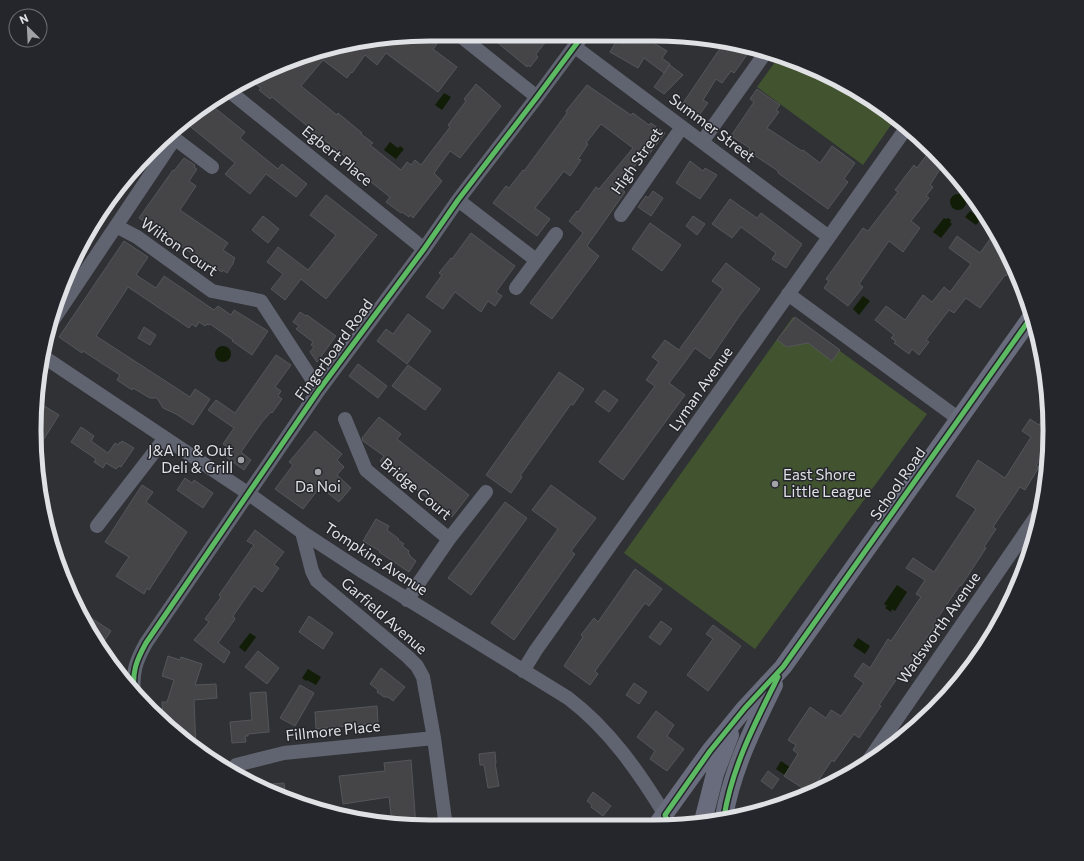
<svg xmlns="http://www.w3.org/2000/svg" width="1084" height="861" font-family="Commissioner,sans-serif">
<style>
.green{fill:#41532f}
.water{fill:#111d06}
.building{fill:#454548;stroke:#555659}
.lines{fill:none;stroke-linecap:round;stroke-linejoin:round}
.minor{stroke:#606370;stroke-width:14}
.major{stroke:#696c7c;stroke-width:18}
.cycleway-casing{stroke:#25262c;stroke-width:8}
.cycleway{stroke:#5cba63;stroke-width:5}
.poi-dot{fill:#a2a3a7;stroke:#25262c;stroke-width:1.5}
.labels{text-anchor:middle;stroke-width:3;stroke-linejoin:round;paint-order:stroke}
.street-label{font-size:15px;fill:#e0e1e5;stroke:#25262c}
.poi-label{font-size:15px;fill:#e0e1e5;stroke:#25262c;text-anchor:end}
.rim{fill:none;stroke:#e0e1e5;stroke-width:5}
</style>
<rect width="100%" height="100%" fill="#303135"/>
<path class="green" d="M780,55L852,87L896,118L863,165L757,87Z
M793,317L927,414L755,649L624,553Z"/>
<path class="water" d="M444,93L451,97L442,110L435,105Z
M390,142L398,148L400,146L404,149L396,159L384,150Z
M950 202a8 8 0 1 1 16 0a8 8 0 1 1-16 0Z
M970,211L977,216L978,215L981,217V219L976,225L965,217Z
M944,218L946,219L948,218L951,220L950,222L952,224L941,238L933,232Z
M863,296L870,301L859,315L853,309Z
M215 354a8 8 0 1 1 16 0a8 8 0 1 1-16 0Z
M897,585L907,592L895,611L892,609L891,612L885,608L887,606L884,604Z
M250,633L256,637L245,652L239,647Z
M858,638L870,646L865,654L853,646Z
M308,669L321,677L316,685L307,680L306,681L302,678Z
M781,761L797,772L791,779L776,769Z"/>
<path class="building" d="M487,34H552L536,54V55L538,57L530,67L528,65L527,67Z
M425,35L437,44L433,49L457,67L438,92L386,53L377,65L365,55L352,73L351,72L347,78L323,60L301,86L337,115L338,113L362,133L361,134L373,143L370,145L401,170L407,162L411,165L415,160L421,165L450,127L448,125L466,101L464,99L476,84L501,106L460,158L450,151L434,173L442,181L413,218L410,215L409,217L402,212L401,213L386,202L390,197L357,171L359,168L323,139L321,141L310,133L312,130L272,97L270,99L259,90L261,88L250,80L328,47Z
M630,35H656L652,42L667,51L662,58L670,64L664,73L644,58L638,68L610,52L617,40L624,44Z
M727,44L751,49L734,73L731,71L722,83L716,79L703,100L708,103L697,118L681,106L721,47L723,49Z
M670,65L683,75L664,94L654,87Z
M587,85L631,115L633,113L649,125L651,123L665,133L648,156L645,153L619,186L625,192L587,246L599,256L552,319L530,303L583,233L569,221L577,211L578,212L596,187L599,189L633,148L601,124L586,143L588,144L578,159L581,160L570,176L564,171L535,208L550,219L537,236L493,203L506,186L509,188L523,170L524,171L567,113L566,111Z
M757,89L780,105L776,110L779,112L767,128L802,151L803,150L820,163L832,146L855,163L844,179L848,182L828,209L778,173V171L748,151L750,148L731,136L754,102L750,99Z
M210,104L245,132L240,138L257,152L278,169L282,164L307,184L296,197L266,174L250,194L225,174L235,163L186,123Z
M931,149L944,163L930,185L933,187L926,196L929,198L911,221L920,228L903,252L889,241L859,284L863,287L848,306L824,288L829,281L826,279L863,228L868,231L898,192L895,190L904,178L914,165L917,168Z
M184,158L195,165L194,167L197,169L189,181L196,186L180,210L228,243L223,250L235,258L233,262H234L227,273L223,270L222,272L212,266V267L139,218L173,170L174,171Z
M690,161L703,171L705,168L717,175L700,199L676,183Z
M653,191L663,198L651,216L638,207L646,196L648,198Z
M326,195L377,235L326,299L301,279L285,300L271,289L283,274L267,262L278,247L308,270L336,235L310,215Z
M730,199L757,218L761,213L802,244L786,268L772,259L776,253L741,227L732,238L712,224Z
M263,216L279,229L268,243L252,230Z
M693,216L705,224L697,235L686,226Z
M650,223L681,245L662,271L632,249Z
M996,231L1013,267L1006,276L1005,275L980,308L966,298L954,313L949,310L926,340L929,342L919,355L912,349L909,354L894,343L896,341L891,338L894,335L875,320L886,306L905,320L923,295L932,302L944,287L950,292L971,264L949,248L957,236L980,253Z
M471,233L515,266L496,292L502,296L495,306L488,301L481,312L455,292L443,309L426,297L442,275L439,273L451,258L452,259Z
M124,241L148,257L136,275L156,288L164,276L214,310L218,306L231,315L234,310L268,331L252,355L232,341L233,340L210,324L208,325L207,324L205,326L199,322L196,327L192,324L189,328L128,287L96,336L190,397L195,389L210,399L193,425L176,414L163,408L157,398H150L133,388L132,390L117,380L120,375L83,351L82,353L59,337Z
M726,263L760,289L740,315L710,359L695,348L682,366L669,383L685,395L623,480L599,462L655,386L646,380L659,362L652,357L665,340L679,350L723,289L712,281Z
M300,312L306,316L307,315L336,336L317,362L310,352L314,347L311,345L313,342L296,329L299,326L293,322Z
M408,314L431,331L407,364L377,341L386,329L393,334Z
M795,317L840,350L832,361L808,343L787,347L777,340Z
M144,327L156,335L150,345L138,338Z
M276,355L291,365L275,387L281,391L278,396L282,399L272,413L271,412L262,422L241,452L251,460L244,470L223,455L228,448L223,444L234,428L208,410L216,400L235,413Z
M358,364L387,386L378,398L349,376Z
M408,365L441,389L425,410L392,386Z
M559,372L584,389L573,405L571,404L520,476L522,477L511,493L486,475Z
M604,390L618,400L609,412L595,402Z
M41,404L59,415L37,450L34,430L37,411Z
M1048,412L1049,448L1036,465L1039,467L1025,490L1020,487L993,527L996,529L984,547L986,548L961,586L960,585L933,625L935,626L925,640L929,642L920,654L917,652L900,678L898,677L879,705L881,706L859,738L854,734L834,762L832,760L810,793L784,776L798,754L793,750L796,745L788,740L810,707L826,718L831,710L841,716L864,683L854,676L863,663L870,668L888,639L891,641L921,597L916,594L925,580L906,568L913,558L934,572L976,509L956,496L978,460L1005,478L1031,437L1022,431L1030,419L1039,425Z
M379,417L401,434L397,439L469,495L452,517L380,461L384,456L363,441L362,438Z
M81,427L94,436L91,441L108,453L115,443L118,445L120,442L121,443L122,441L134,448L121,467L119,466L116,469L106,463L103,468L94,462L96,459L71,442Z
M315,431L342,454L337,460L344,467L337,475L351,488L339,502L320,487L303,509L275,489L293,465L289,462Z
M185,478L192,483L194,480L213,493L203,508L177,490Z
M142,485L153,492L146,502L187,532L149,590L147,588L144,594L116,576L129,557L105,542Z
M551,485L596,518L571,551L575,554L514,640L491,623L558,529L532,510Z
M505,502L527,518L471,595L448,578Z
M376,519L389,526L387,530L399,539L398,540L404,544L402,546L409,551L408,552L410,556L416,561L409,572L379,552L380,551L363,541Z
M255,530L284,552L274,565L279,568L270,581L262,592L254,586L233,616L235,619L218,643L230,652L224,663L194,640L209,622L205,619L221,597L219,595L254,545L247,541Z
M635,569L662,589L649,606L645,603L595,671L598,674L590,685L564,666L583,637L581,635L594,618L598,622Z
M79,610L111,631L100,647L87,629Z
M309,616L333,633L323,649L299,632Z
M661,621L672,629L660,645L649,637Z
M713,625L741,646L708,691L687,675L713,639L706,634Z
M258,651L279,668L267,684L245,667Z
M168,656L180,660L181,657L202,664L195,685L216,684L217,698L194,700L196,749L189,745L163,720L162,702H167L174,680L162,676Z
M381,668L405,687L393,701L388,697H384L377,692L378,690L370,684Z
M634,683L647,692L639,704L626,695Z
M300,685L314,693L295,726L280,718Z
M266,692L269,732L248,734V736H245L246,742L232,743L230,722L252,720L250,693Z
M377,706L378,723L316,729L315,712Z
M656,711L674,725L667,736L684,749L667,771L650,759L655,751L637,737Z
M495,752L496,763H495L499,786L488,788L484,765H480L479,754Z
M411,760L416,826L392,823L389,797L343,804L339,776L385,771L384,763Z
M768,771L779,779L772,789L761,781Z
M284,783L286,799L279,797L259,785Z
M593,792L611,806L603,816L591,807L592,805L587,801Z"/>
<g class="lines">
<path class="minor" d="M458,34L537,97
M575,47L829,237
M228,90L424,249
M170,135L212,167
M702,142L766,52
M458,200L536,260
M621,215L682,127
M116,226L137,237L212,291L261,301L319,390
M516,288L556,234
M788,294L959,419
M47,329L175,138
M44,357L249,494L302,532L360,570L568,698C609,729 639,772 665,815
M345,419L366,470L449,539L407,600
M97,526L165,438
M302,532L312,571L317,581L408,657L417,666L423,677L434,738L446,827
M449,539L486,492
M523,671L536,650L907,127
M134,693C132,672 136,661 146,643L319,390L424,249L458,200L537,97L583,35
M866,764L1040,511
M237,773L236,765L284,753L434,738"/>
<path class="major" d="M724,817C732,770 753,728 774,685
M703,821L715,774L730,735
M656,826L710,751L745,708L783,667L1032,316"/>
<defs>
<path id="cycleway" d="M134,693C132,672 136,661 146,643L319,390L424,249L458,200L537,97L583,35
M724,817C732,767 755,723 778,677
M670,826L665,815L710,751L745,708L783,667L1032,316"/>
</defs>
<use href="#cycleway" class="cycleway-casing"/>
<use href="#cycleway" class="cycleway"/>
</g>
<g class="poi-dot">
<circle cx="241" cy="460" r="4"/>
<circle cx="318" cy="472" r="4"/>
<circle cx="775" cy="484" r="4"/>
</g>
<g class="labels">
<g class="street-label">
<text transform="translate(712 128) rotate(37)" y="5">Summer Street</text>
<text transform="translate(337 156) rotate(39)" y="5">Egbert Place</text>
<text transform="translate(637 161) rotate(-55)" y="5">High Street</text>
<text transform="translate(179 247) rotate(35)" y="5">Wilton Court</text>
<text transform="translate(334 350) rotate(-54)" y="5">Fingerboard Road</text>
<text transform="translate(701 389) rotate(-55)" y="5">Lyman Avenue</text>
<text transform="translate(898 484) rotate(-55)" y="5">School Road</text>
<text transform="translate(416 489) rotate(40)" y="5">Bridge Court</text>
<text transform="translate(376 559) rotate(33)" y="5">Tompkins Avenue</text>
<text transform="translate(384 616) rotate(41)" y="5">Garfield Avenue</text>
<text transform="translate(939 628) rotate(-55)" y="5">Wadsworth Avenue</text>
<text transform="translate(333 731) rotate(-6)" y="5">Fillmore Place</text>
</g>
<g class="poi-label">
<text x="233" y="456">J&amp;A In &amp; Out<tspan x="233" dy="17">Deli &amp; Grill</tspan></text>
<text x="783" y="480" text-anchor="start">East Shore<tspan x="783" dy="17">Little League</tspan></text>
<text x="318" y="492" text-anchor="middle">Da Noi</text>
</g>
</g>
<path d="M0 0H1084V861H0ZM430 41H654A389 389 0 0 1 1043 430V431A389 389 0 0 1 654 820H430A389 389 0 0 1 41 431V430A389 389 0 0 1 430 41Z" fill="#25262c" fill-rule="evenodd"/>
<path class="rim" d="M430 41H654A389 389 0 0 1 1043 430V431A389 389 0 0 1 654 820H430A389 389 0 0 1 41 431V430A389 389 0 0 1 430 41Z"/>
<g transform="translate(28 28) rotate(336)"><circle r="19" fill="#25262c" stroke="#707176"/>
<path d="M0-3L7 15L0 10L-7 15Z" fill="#a2a3a7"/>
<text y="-6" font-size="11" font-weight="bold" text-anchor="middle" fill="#e0e1e5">N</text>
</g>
</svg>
